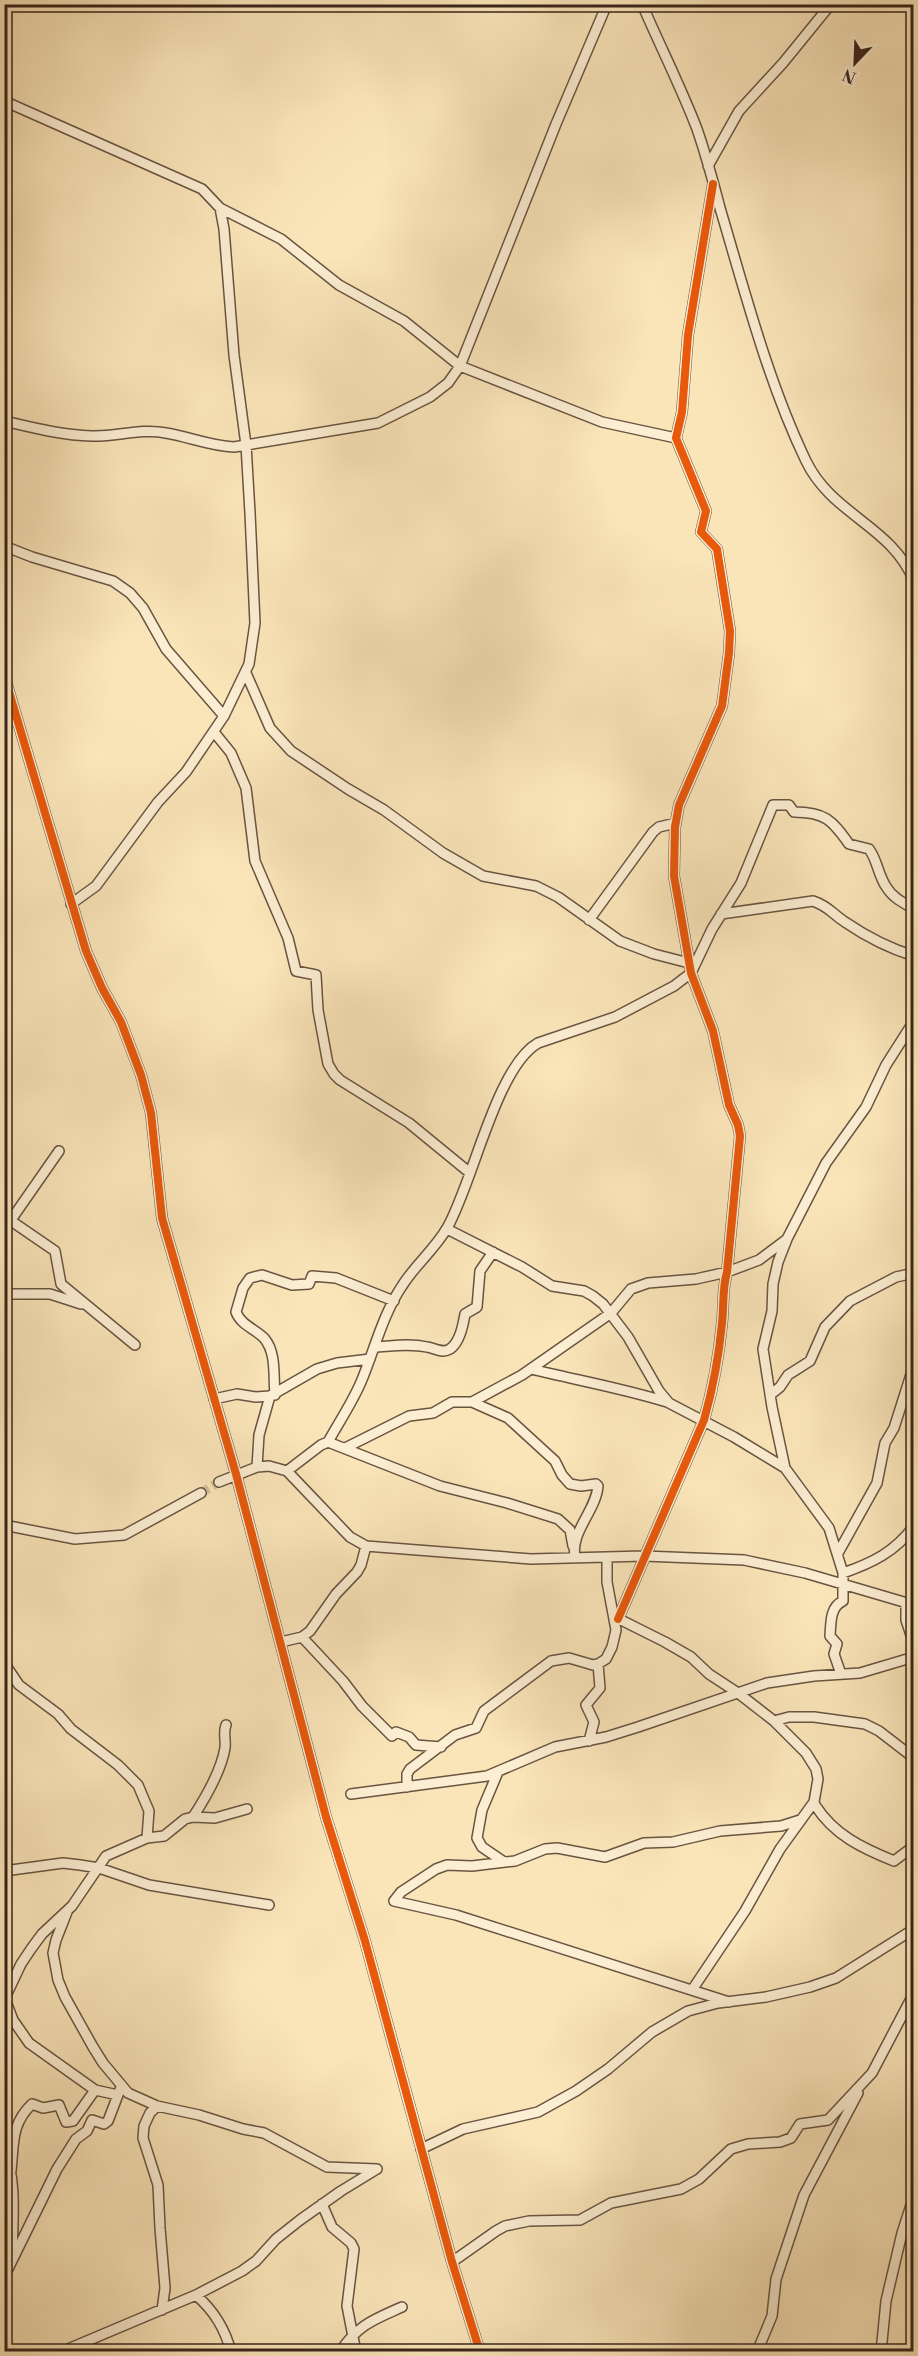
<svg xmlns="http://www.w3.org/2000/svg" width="918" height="2356" font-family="'Libre Bodoni',serif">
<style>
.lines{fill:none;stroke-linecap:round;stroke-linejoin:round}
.minor-tunnel{stroke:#d3be99;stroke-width:9;stroke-dasharray:9 4.5;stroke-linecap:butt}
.minor-casing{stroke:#695442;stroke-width:12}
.minor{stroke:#fceed2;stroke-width:9}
.cycleway-casing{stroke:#fceed2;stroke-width:11}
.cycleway{stroke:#e8590c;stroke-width:8}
</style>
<rect width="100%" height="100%" fill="#fae5b9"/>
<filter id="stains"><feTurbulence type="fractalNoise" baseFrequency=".00333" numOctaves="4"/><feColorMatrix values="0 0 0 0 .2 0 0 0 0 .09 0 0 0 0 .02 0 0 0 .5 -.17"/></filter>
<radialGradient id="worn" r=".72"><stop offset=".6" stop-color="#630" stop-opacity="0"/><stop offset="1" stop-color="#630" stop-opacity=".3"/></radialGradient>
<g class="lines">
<path class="minor-tunnel" d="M201,1493L219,1482"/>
<defs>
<path id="minor" d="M642,4C660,46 681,87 697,129C706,155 713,181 720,208C745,292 768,382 806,461C832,515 892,526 914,581
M4,101L202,189L220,208L224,229L234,355L246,445L250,513L255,623L249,664L224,716L186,772L158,802L96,886L71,904
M708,166L739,111L783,63L831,4
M220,208L281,239L339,285L404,321L460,366L602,422L676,438
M4,421C34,428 61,435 92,436C116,437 141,428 166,433C190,437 210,446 234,447L378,423L430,397L448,383L460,366L556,124L607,4
M4,546L32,557L113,581L130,593L143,608L166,649L224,716
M246,673L270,728L291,751L348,789L384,810L443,853L483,876L536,886L558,897L620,941L654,954L689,963
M4,675L86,951L102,988L121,1022L141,1075L151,1113L162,1218L236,1474L326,1817L365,1941L452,2262L480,2352
M214,732L231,753L246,788L255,861L288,938L296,971L316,975L318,1010L328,1064L334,1074L340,1080L409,1123L470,1173
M721,914L813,901C830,907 831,913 845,922C867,937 888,948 914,956
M589,920L653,832L659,827L676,823
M4,1216L55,1251L61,1284L135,1345
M447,1229L522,1267L552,1286L584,1291L593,1296L603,1304L628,1337L659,1391L669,1403L734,1437L785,1468
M4,1230L59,1151
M4,1294H50L81,1304
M375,1347C392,1346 410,1343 427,1347C435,1348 442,1354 450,1349C460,1342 463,1325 465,1314L477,1307L480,1271L493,1252
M531,1369C576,1380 622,1388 667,1402
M275,1395C273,1377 277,1353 264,1338C255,1329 241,1325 236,1312L243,1288L250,1278L262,1275L292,1285L309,1284L312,1276L336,1278L394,1301
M770,1395L780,1387L788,1375L810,1361L825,1327L850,1301L896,1277L914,1273
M214,1399L237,1394L256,1397L270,1396L317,1369L337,1363L370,1359
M472,1402L522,1375L611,1313L631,1289L648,1283L696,1279L727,1272L759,1260L787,1239
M328,1442L440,1486L507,1503L558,1519L570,1530L573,1546
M345,1448L409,1416L433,1413L452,1402H472L508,1418L555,1461L562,1475L570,1484L581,1486L596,1484L598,1486C596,1511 570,1532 575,1557
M257,1467L259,1435L270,1396
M287,1471L321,1445L328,1442C339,1422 352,1403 361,1382C374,1351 383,1314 402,1286C415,1265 435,1249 447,1228C473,1183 496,1067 538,1043L615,1017L674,986L691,973L712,929L741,883L773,805H789L794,812C825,812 832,820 849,844L869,849C878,861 878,876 887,888C893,898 904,903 914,909
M219,1482L257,1467L269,1466L287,1471L350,1537L366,1546L531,1559L644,1556L744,1560L805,1573L914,1605
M4,1525L75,1539L124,1535L201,1493
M838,1553L877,1483L885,1443L894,1428L914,1365
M843,1573C872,1563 895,1552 914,1526
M906,1603V1620L914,1644
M615,1617L665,1642L691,1657L709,1674L738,1693L774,1721L806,1753L816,1769L818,1779L814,1802L780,1849L745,1911L692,1990
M618,1619L704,1420C713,1388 719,1356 722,1323C724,1305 722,1290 727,1272L740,1136L738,1125L729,1105L713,1031L691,973L674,876L675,827L679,805L722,706L729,653L730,631L717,549L701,532L706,511L676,438L682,412L688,335L713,184
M302,1637L343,1681L362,1706L392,1736L396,1732L409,1737L416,1745L441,1747
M281,1642L302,1637L310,1631L336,1594L357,1572L361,1565L366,1546
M4,1663L19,1685L58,1714L71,1729L118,1765L138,1785L149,1811L147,1838
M841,1674L834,1654L837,1644L830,1636C831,1622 830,1607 843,1601V1573L829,1528L785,1468L772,1407L763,1349L772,1311L773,1284L778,1262L787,1239L826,1163L866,1107L886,1065L914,1021
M774,1721L789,1717H814L865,1724L879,1731L914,1758
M589,1741L594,1722L586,1705L600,1688L598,1664
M498,1772L482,1810L477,1838L482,1847L504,1862
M407,1787V1774L410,1769L455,1735L476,1728L484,1711L551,1661L569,1658L593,1665L598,1664L606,1659L612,1647L616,1630L607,1582V1558
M351,1794L487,1776L555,1747L606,1737L638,1727L767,1683L814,1676L860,1673L914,1657
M815,1805C834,1835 862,1848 894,1861L914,1846
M193,1817C206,1797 221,1772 225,1748C226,1740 223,1732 226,1725
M4,1871L63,1863L80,1865L99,1868L149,1885L269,1905
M67,1912L56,1940L53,1953L58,1980L65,1997L93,2047L103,2063L128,2093L157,2106L199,2115L243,2129L264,2133L327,2167L377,2169
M4,1996L13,2020L29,2043L95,2090L118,2095
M4,2000L21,1964L31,1949L42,1934L72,1906L106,1856L147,1838L164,1836L185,1819L193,1817L215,1818L247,1809
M729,2002L456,1915L394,1901L401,1892L436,1869L447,1865L472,1866L515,1861L545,1849L557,1848L605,1857L644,1843L673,1842L720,1831L781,1826L800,1820
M157,2106L150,2113L144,2126L143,2138L158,2185L160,2228L165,2288L162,2310
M4,2149C18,2182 12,2224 12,2260
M421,2149L463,2129L538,2112L576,2091L608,2069L652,2032L688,2011L718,2003L766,1997L810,1987L836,1978L914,1929
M11,2171C14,2143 11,2124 32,2104L43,2108L59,2105L66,2122L73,2121L95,2090
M322,2204L332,2227L351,2243L354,2249L347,2306L356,2352
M452,2262L496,2231L505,2226L529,2221L580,2220L611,2203L681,2189L699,2179L731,2149L748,2144L780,2142L791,2138L800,2124L828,2120L872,2073L914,1993
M4,2277L57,2169L76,2139L87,2131L92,2120L104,2124L108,2121L121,2087
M196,2295C214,2311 225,2328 231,2352
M61,2352L196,2295L242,2271L256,2261L276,2239L300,2220L341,2191L377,2169
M340,2352C357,2325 375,2319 402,2307
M757,2352L772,2316L776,2279L804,2195L858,2093
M881,2352L886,2301L902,2233L914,2196"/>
</defs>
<use href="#minor" class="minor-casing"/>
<use href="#minor" class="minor"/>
<defs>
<path id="cycleway" d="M4,675L86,951L102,988L121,1022L141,1075L151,1113L162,1218L236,1474L326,1817L365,1941L452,2262L480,2352
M618,1619L704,1420C713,1388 719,1356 722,1323C724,1305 722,1290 727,1272L740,1136L738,1125L729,1105L713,1031L691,973L674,876L675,827L679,805L722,706L729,653L730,631L717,549L701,532L706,511L676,438L682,412L688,335L713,184"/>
</defs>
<use href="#cycleway" class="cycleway-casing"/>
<use href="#cycleway" class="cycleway"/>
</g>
<rect width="918" height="2356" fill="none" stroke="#fae5b9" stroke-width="24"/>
<rect x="6" y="6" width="906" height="2344" fill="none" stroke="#39241a" stroke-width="3"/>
<rect x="12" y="12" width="894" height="2332" fill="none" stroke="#39241a" stroke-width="1.5"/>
<g transform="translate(855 63) rotate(203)" stroke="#fceed2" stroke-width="4.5" paint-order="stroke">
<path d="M0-4.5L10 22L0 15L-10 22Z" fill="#39241a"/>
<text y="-9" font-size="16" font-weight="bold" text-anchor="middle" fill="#39241a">N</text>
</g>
<rect width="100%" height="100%" filter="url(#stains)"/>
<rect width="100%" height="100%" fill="url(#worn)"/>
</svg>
